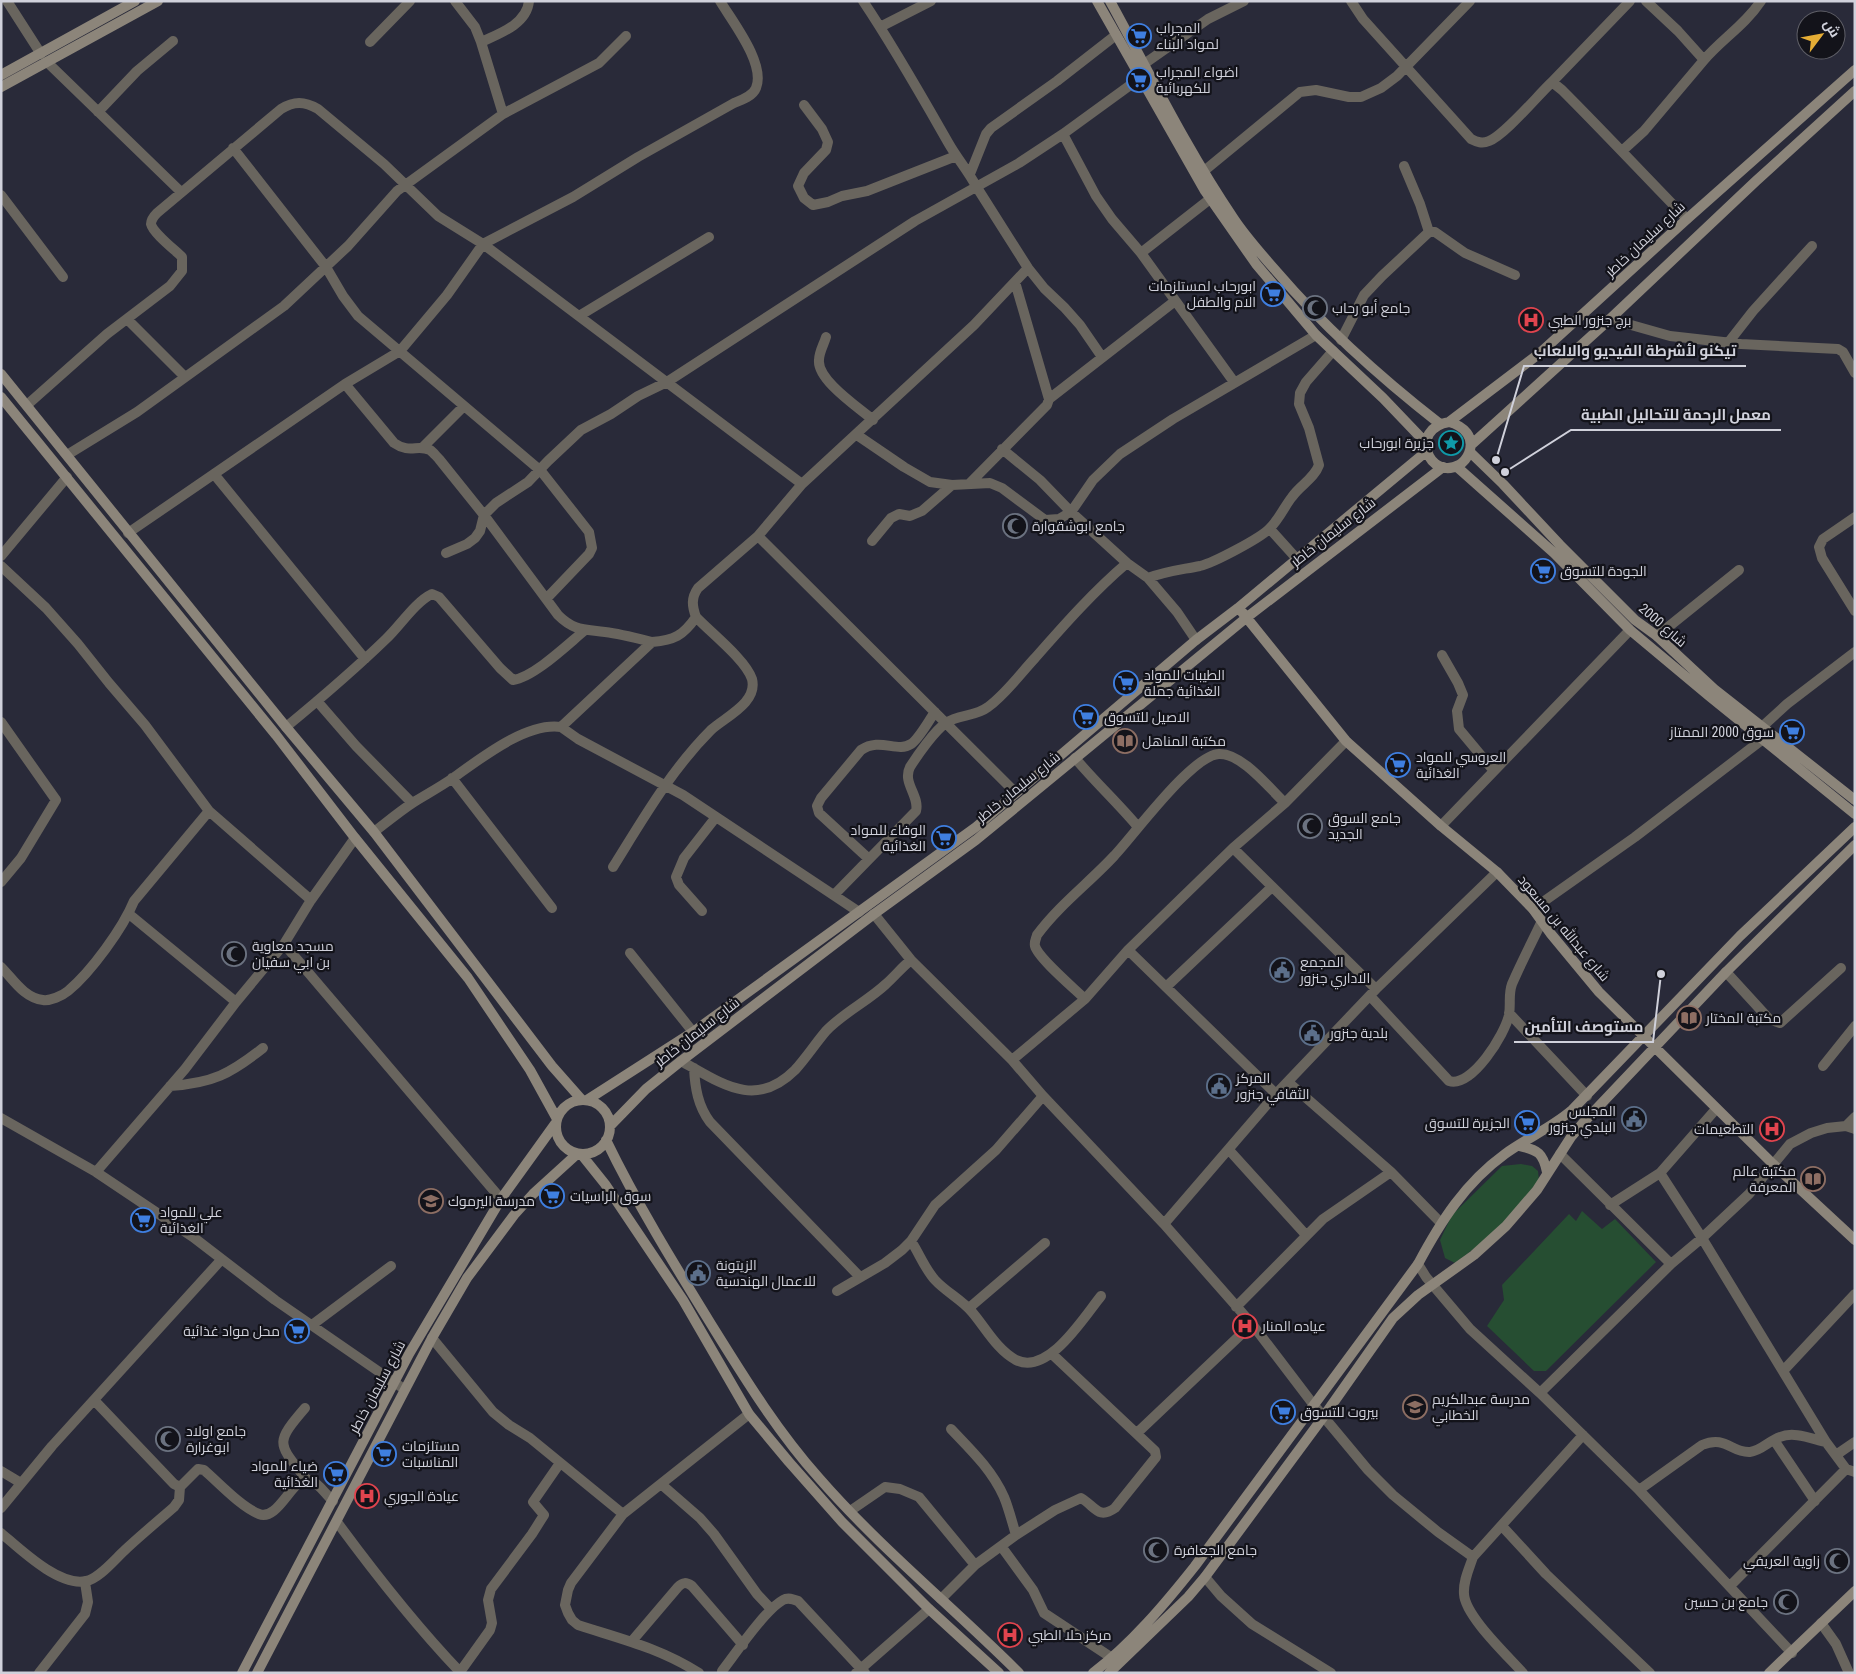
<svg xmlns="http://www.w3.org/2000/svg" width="1856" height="1674" font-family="'Roboto Condensed',Cairo,sans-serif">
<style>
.green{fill:#264e32}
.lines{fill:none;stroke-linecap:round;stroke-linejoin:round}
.street{stroke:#69655e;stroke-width:10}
.secondary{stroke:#8c857a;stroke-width:10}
.labels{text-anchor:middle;stroke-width:4.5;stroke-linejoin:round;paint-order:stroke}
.poi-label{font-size:14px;fill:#d0d1db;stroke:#13131a;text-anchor:start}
.street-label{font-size:14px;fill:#d0d1db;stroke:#13131a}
.leader{fill:none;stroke:#d0d1db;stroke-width:2}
.callout-dot{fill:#d0d1db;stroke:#13131a;stroke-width:2}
.callout-label{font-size:15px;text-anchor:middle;font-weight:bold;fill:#d0d1db;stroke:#13131a;stroke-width:4.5;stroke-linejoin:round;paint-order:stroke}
</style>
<rect width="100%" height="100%" fill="#292a39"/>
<path class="green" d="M1521,1164L1532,1166L1538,1171L1539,1180L1499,1230L1455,1263L1445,1258L1440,1240L1452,1215L1502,1166Z
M1582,1211L1602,1229L1615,1219L1656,1262L1546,1371H1534L1487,1326L1504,1300L1502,1285L1569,1214L1576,1221Z"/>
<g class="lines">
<path class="street" d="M7,1L41,54
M863,1C894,47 921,95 949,144C957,158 968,171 976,186L1028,268L1044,288L1064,307L1080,325L1102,357
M1351,1L1363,19L1471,139C1477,142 1482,144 1489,141C1504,136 1538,95 1552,82L1562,90C1604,132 1645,176 1687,219
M880,27L931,1
M370,42L410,1
M481,42C499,34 527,24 529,1
M1704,60C1722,39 1745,25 1761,1
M48,63L181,192
M1144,64L1208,19L1244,1
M1552,82L1630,1
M804,105L822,129L828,142L826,150L804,173L798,186L804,198L813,205L828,202L842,196L867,191L956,156
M98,112L137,71L173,41
M503,114L599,63L626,36
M1063,134L1096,196L1112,219L1141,253L1234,382
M233,148L326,267L343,296L358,316L541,471L589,532L592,548L589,554L546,599
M1622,151L1644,131L1704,60L1678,31L1646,1
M1404,166L1420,204L1429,232
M1204,171L1300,92L1316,90L1349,97H1361L1381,88L1397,76L1470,1
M970,174L986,134L991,128L1057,81L1116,35
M1,195L63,277
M1141,253L1210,199
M1015,282L1049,399
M579,316L709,237
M127,319L185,377
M1610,319L1670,336L1741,344L1838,349L1843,352L1855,373
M826,337C824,344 819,352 819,360C817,380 858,407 873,420
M1341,340L1364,295L1382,276L1429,232H1435L1465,253L1515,275
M1728,343L1753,311L1812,246
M345,384L394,443C410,454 417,444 430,450C433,452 436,456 439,459L484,515L558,615C574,631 584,629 605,632C621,634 636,638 652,642
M27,405L107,334L170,286L182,271V257C175,250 153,233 151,224C151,219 154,216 157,213L281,109C294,101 304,101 318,109L384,164L438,216L483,244L802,484
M857,435L904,467L930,482L952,485L990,483L1002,488L1045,520L1059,519L1071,512L1127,563L1148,578L1177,612L1196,640
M422,448L464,406
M1002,449L1040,480L1071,512L1093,480L1120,454L1173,419L1316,335
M67,455L137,412L284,306L348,246L397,191L503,114L481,42L475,27L455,1
M214,474L365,659
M970,483L1047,405L1049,399L1175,301
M1855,517L1823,539L1819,547L1822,558L1855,611
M1270,529L1297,559
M128,533L345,384L400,351L447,295L483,244L573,197L638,157L734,103C742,100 753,96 756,88C766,64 732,21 720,1
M758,536L1016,793
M872,541L891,518L899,514L910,516L922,511L952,485
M446,553L467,544L475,538L480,531L484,515L496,503L528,482L548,461L581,430L611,414L638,396L667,382L915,221L1019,163L1063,134L1140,78
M1,556L67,477
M1,566L46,608L78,644L109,683L145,725L209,811L311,900
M1148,578C1167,571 1180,570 1200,566C1213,563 1261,538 1270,528C1280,518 1284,507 1292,497C1300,485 1314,479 1319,465L1309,428L1299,404L1300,393L1306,382L1333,351
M1657,636L1739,570
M1442,655L1458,683L1463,695L1457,711L1459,729L1494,771
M317,701L356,746L412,803
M1,722L56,800L21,858L1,882
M1763,726L1787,704L1855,652
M286,727C320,699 354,670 386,639C400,626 415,602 432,594L439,597L500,668L513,680C534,677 567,645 584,631
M561,727L578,739L683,795L859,912
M1075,758C1095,782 1118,803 1138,827
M452,778L552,908
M1441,826L1630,630
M374,832C387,822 400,811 414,802C427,794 440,787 453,778C480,759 526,722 561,727L652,642C674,640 683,636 696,617C692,606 691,598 698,588L758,536L802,484L974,325L1028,268
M1233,848L1376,989
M869,859L819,813L817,806L821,798L861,750C880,737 897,753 911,744C919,739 929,720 935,712
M613,867C643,819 671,770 711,730C725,717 758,703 752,679C746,660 710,632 696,617
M834,895L916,811C920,796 902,783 910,767C917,756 935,730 946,723C958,714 975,717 988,707C1006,694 1020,674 1035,658C1064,625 1094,591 1127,563
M1533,909L1635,837L1763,739
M702,911L679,885L676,877L684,858L716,817
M129,914L236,1002
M874,914L911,960L1012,1060L1043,1096L1164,1224L1252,1324L1313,1404L1368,1470L1393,1495L1438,1532L1473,1557
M284,944L501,1199
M1128,950L1276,1094
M630,953L693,1032
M1,967C13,979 24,998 43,1000C50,1001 62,996 68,991C91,972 123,928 134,901L209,811
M1726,972L1769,1019L1780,1023L1841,968
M1166,987L1272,887
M1371,997L1449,1081C1472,1088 1505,1034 1509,1015C1511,1004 1508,995 1512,984C1521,963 1532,942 1542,921
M1085,999C1075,989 1038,958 1035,946C1034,942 1036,939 1037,935C1059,905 1090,882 1114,856C1134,835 1192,755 1219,754C1242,753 1269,788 1285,803
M1509,1013L1587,1096
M1012,1060L1085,999L1128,950L1233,848L1285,803L1346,741
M681,1061C721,1083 755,1110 795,1070C806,1058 815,1044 826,1031C843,1013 868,1001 886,984C895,976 902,967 911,960
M1823,1066L1855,1026
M694,1068C695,1088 698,1106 710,1122L860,1277
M170,1086C213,1083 230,1074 263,1048
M1,1118L96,1172L193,1237L275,1300L404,1389
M1846,1126L1855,1117
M1229,1150L1306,1235
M1560,1154L1671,1264
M96,1172L185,1069L236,1002L284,944L311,900L355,838
M1391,1172L1441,1223
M1660,1173L1716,1109
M1610,1205L1660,1173L1702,1238L1826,1442L1846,1469L1855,1472
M1164,1224L1276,1094L1376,989L1497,872
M911,1241C919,1253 925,1269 935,1280C946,1292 962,1300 972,1312C985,1327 997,1350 1016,1360C1048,1376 1084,1317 1101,1296
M1418,1264L1426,1277L1470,1329L1540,1393L1639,1490L1792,1653
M837,1291L885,1263L902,1250L911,1241L935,1205L996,1150L1043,1096
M1236,1307L1323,1219L1391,1172L1288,1082
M969,1308L1045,1243
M312,1325L391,1266
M432,1338L493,1412L509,1425L530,1438L623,1514
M1783,1371L1855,1294
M1540,1393L1671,1264L1702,1238L1749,1194L1790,1144L1811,1133L1827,1128L1846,1126L1855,1129
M94,1400L174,1484L180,1487
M305,1408C274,1444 278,1443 306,1479
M951,1429C971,1450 992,1470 1004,1497C1009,1509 1012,1522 1016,1535
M1137,1433L1252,1324
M1774,1440L1815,1501
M1836,1455L1855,1442
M1,1471L21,1483
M661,1484L700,1518L714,1534L757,1594L771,1609
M1639,1490L1702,1445C1726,1435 1731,1453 1750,1452C1761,1451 1770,1440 1780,1437C1794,1431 1812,1439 1826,1442
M1,1508L52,1446L221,1260
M850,1511L885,1487L900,1489L919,1497L975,1565
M337,1522C376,1575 415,1625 461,1673
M1502,1526L1546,1574L1650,1673
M1,1533C20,1549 59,1587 86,1581C99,1579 115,1559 125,1550C141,1535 158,1521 174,1507L179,1500L180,1487L198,1469L204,1470C219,1483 241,1507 259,1514C279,1522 293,1474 310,1480C319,1483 326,1495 333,1501
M1001,1546L1033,1590L1044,1613L1112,1658
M1205,1577L1221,1596L1252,1624L1331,1673
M1730,1586L1846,1469
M941,1599L975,1565L1016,1535L1055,1510L1081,1498C1095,1506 1098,1520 1115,1508L1156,1457L1155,1451L1052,1354
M1821,1623L1836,1644L1849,1673
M632,1641L678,1587C683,1582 686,1582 692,1586L743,1645
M722,1671C736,1653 765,1610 783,1600C788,1597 793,1599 798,1601L865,1673
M460,1672L490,1630L492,1623L488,1600L491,1589L532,1534L544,1515L533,1502L560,1463
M39,1673L85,1614L88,1602L85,1582
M699,1673C660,1648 621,1639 578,1625L572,1620L568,1613L565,1605L568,1590L571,1583L623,1514L749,1414
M856,1673L929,1609
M1523,1673C1508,1656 1465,1616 1464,1594C1463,1581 1469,1569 1473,1557L1583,1435"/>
<path class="secondary" d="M1097,1L1205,191L1256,264L1316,335L1383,398L1426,443
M1110,1C1150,74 1187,150 1234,219C1246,237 1262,255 1277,272C1326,329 1381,378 1440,424
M1,75L135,1
M1,87L158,1
M1,374L286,727L374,832L552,1066L582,1100
M1,397L276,735L355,838L468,978L530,1070L557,1119
M1449,422C1464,426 1475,437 1469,453C1467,458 1464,462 1459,465C1429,481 1408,429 1449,422L1540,353L1687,219L1855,70
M1471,445L1610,319L1756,181L1855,91
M1470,452L1503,484L1560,545L1635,620L1657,636L1714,689L1855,800
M1456,466L1554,553L1630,630L1709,696L1855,814
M1242,612L1346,741L1441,826L1497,872L1533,909L1551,934L1599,992L1773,1164L1855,1240
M556 1127a27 27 0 1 1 54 0a27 27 0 1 1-54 0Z
M587,1100L693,1032L976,827L1196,640L1238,608L1427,451
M610,1126L646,1089L681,1061L874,914L976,840L1246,618L1443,467
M606,1140C637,1204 674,1264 711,1324C744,1377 777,1431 819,1478C880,1548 953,1607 1019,1673
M1520,1146C1538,1150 1543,1153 1547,1172
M581,1154L605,1184L683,1300L749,1414L789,1462L842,1522L929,1609L999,1673
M242,1673L409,1354L501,1199L555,1124
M257,1673L432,1338L467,1278L514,1215L533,1194L577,1154
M1093,1673C1132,1643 1164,1605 1195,1566L1418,1264C1441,1221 1465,1183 1505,1154C1527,1138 1551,1128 1572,1110L1740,936L1855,827
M1109,1673L1188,1597L1205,1577L1324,1416L1393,1318L1418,1295L1474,1255L1506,1226L1537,1190L1571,1137L1583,1123L1726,972L1855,845
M1769,1673L1855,1591"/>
</g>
<defs>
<symbol id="supermarket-ring" viewBox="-11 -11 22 22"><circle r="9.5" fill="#13131a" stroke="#3f7fe0" stroke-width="1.5"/><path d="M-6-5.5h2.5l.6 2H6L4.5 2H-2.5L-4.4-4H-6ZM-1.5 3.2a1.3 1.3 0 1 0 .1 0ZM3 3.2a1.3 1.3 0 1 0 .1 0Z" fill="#3f7fe0"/></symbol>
<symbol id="mosque-ring" viewBox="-11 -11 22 22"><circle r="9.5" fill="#13131a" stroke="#6b7280" stroke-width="1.5"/><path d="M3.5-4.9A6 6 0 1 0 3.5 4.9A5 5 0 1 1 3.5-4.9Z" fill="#6b7280"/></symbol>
<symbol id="hospital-ring" viewBox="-11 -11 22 22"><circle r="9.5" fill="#13131a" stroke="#e0444e" stroke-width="1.5"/><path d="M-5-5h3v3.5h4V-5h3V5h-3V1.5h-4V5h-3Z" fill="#e0444e"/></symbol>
<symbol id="sight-ring" viewBox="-11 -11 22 22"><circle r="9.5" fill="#13131a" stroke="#0f9aa8" stroke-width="1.5"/><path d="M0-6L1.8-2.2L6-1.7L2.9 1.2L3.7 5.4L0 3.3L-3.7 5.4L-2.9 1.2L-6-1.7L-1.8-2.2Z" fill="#0f9aa8"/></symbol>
<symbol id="library-ring" viewBox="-11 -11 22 22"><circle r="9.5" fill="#13131a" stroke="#8d6e63" stroke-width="1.5"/><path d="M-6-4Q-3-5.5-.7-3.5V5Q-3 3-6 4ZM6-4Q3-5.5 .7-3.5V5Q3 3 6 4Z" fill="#8d6e63"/></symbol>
<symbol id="civic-ring" viewBox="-11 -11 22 22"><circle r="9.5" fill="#13131a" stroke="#5c6f8a" stroke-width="1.5"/><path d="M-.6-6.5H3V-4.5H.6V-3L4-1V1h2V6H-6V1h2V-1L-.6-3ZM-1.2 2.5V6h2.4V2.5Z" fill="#5c6f8a"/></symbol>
<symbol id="school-ring" viewBox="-11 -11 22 22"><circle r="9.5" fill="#13131a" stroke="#8d6e63" stroke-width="1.5"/><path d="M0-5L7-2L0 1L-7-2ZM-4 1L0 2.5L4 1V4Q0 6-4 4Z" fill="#8d6e63"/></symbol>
</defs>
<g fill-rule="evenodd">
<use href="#supermarket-ring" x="1125" y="22" width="28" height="28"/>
<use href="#supermarket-ring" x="1125" y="66" width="28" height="28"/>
<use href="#supermarket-ring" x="1259" y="280" width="28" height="28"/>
<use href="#mosque-ring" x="1301" y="294" width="28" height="28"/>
<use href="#hospital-ring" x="1517" y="306" width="28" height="28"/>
<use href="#sight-ring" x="1437" y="429" width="28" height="28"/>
<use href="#mosque-ring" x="1001" y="512" width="28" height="28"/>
<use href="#supermarket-ring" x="1529" y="557" width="28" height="28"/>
<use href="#supermarket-ring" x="1112" y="669" width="28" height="28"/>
<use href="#supermarket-ring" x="1072" y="703" width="28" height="28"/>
<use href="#supermarket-ring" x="1778" y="718" width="28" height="28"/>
<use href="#library-ring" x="1111" y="727" width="28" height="28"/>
<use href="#supermarket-ring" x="1384" y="751" width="28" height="28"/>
<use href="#mosque-ring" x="1296" y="812" width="28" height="28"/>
<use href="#supermarket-ring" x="930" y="824" width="28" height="28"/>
<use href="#mosque-ring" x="220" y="940" width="28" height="28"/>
<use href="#civic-ring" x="1268" y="956" width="28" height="28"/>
<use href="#library-ring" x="1675" y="1004" width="28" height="28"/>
<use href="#civic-ring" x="1298" y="1019" width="28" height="28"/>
<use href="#civic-ring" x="1205" y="1072" width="28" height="28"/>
<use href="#civic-ring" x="1620" y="1105" width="28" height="28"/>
<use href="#supermarket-ring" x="1513" y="1109" width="28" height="28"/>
<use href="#hospital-ring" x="1758" y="1115" width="28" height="28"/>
<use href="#library-ring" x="1799" y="1165" width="28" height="28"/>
<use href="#supermarket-ring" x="538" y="1182" width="28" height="28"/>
<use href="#school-ring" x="417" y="1187" width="28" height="28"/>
<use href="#supermarket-ring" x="129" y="1206" width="28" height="28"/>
<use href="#civic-ring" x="684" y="1259" width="28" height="28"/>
<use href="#hospital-ring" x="1231" y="1312" width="28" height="28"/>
<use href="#supermarket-ring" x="283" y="1317" width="28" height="28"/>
<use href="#school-ring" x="1401" y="1393" width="28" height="28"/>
<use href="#supermarket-ring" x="1269" y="1398" width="28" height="28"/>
<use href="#mosque-ring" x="154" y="1425" width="28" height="28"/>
<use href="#supermarket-ring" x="370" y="1440" width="28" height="28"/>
<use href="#supermarket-ring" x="322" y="1460" width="28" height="28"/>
<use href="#hospital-ring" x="353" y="1482" width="28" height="28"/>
<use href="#mosque-ring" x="1142" y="1536" width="28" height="28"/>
<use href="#mosque-ring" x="1823" y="1547" width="28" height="28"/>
<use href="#mosque-ring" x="1772" y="1588" width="28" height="28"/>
<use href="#hospital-ring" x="996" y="1621" width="28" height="28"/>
</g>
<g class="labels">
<g class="poi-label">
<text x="1156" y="33">المجراب<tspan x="1156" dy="16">لمواد البناء</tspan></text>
<text x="1156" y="77">اضواء المجراب<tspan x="1156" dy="16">للكهربائية</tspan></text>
<text x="1256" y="291" text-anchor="end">ابورحاب لمستلزمات<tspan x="1256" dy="16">الام والطفل</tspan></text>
<text x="1332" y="313">جامع أبو رحاب</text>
<text x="1548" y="325">برج جنزور الطبي</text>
<text x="1434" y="448" text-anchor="end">جزيرة ابورحاب</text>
<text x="1032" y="531">جامع ابوشقوارة</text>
<text x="1560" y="576">الجودة للتسوق</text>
<text x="1144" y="680">الطيبات للمواد<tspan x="1144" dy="16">الغذائية جملة</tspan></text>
<text x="1104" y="722">الاصيل للتسوق</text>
<text x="1774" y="737" text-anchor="end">سوق 2000 الممتاز</text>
<text x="1142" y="746">مكتبة المناهل</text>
<text x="1416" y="762">العروسي للمواد<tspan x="1416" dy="16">الغذائية</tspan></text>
<text x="1328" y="823">جامع السوق<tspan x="1328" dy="16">الجديد</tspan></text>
<text x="926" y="835" text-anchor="end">الوفاء للمواد<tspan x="926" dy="16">الغذائية</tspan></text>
<text x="252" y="951">مسجد معاوية<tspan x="252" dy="16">بن ابي سفيان</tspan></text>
<text x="1300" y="967">المجمع<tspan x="1300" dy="16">الاداري جنزور</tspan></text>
<text x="1706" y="1023">مكتبة المختار</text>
<text x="1330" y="1038">بلدية جنزور</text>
<text x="1236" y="1083">المركز<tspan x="1236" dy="16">الثقافي جنزور</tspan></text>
<text x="1616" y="1116" text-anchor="end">المجلس<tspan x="1616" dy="16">البلدي جنزور</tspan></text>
<text x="1510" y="1128" text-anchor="end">الجزيرة للتسوق</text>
<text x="1754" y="1134" text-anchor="end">التطعيمات</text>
<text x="1796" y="1176" text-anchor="end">مكتبة عالم<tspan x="1796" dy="16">المعرفة</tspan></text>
<text x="570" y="1201">سوق الراسيات</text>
<text x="448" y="1206">مدرسة اليرموك</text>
<text x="160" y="1217">علي للمواد<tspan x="160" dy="16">الغذائية</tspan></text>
<text x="716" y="1270">الزيتونة<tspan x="716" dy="16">للاعمال الهندسية</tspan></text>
<text x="1262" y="1331">عياده المنار</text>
<text x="280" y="1336" text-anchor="end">محل مواد غذائية</text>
<text x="1432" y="1404">مدرسة عبدالكريم<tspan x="1432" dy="16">الخطابي</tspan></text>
<text x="1300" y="1417">بيروت للتسوق</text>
<text x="186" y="1436">جامع اولاد<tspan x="186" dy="16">ابوغرارة</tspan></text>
<text x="402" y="1451">مستلزمات<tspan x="402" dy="16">المناسبات</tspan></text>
<text x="318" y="1471" text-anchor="end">ضياء للمواد<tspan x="318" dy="16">الغذائية</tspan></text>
<text x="384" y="1501">عيادة الجوري</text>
<text x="1174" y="1555">جامع الجعافرة</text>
<text x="1820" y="1566" text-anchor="end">زاوية العريفي</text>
<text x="1768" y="1607" text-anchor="end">جامع بن حسين</text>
<text x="1028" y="1640">مركز حلا الطبي</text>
</g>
<g class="street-label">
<text transform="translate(1645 239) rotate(-43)" y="5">شارع سليمان خاطر</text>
<text transform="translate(1333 532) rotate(-38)" y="5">شارع سليمان خاطر</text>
<text transform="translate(1663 625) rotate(41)" y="5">شارع 2000</text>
<text transform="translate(1018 787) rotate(-39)" y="5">شارع سليمان خاطر</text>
<text transform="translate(1564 928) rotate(50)" y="5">شارع عبدالله بن مسعود</text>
<text transform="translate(697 1032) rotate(-38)" y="5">شارع سليمان خاطر</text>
<text transform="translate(377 1387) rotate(-62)" y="5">شارع سليمان خاطر</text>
</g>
</g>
<path class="leader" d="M1496 460L1524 366H1746M1505 472L1571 430H1781M1661 974L1653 1042H1514"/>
<g class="callout-dot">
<circle cx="1496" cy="460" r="5"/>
<circle cx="1505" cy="472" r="5"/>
<circle cx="1661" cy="974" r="5"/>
</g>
<g class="callout-label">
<text x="1635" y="356">تيكنو لأشرطة الفيديو والالعاب</text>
<text x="1676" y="420">معمل الرحمة للتحاليل الطبية</text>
<text x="1584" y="1032">مستوصف التأمين</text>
</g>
<rect width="1856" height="1674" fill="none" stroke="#d0d1db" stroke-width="5"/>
<g transform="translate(1821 35) rotate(58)"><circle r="24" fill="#13131a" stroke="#5f5f67"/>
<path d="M0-4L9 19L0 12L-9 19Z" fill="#e5ad35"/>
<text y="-8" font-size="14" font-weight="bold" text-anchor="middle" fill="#d0d1db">ش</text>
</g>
</svg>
